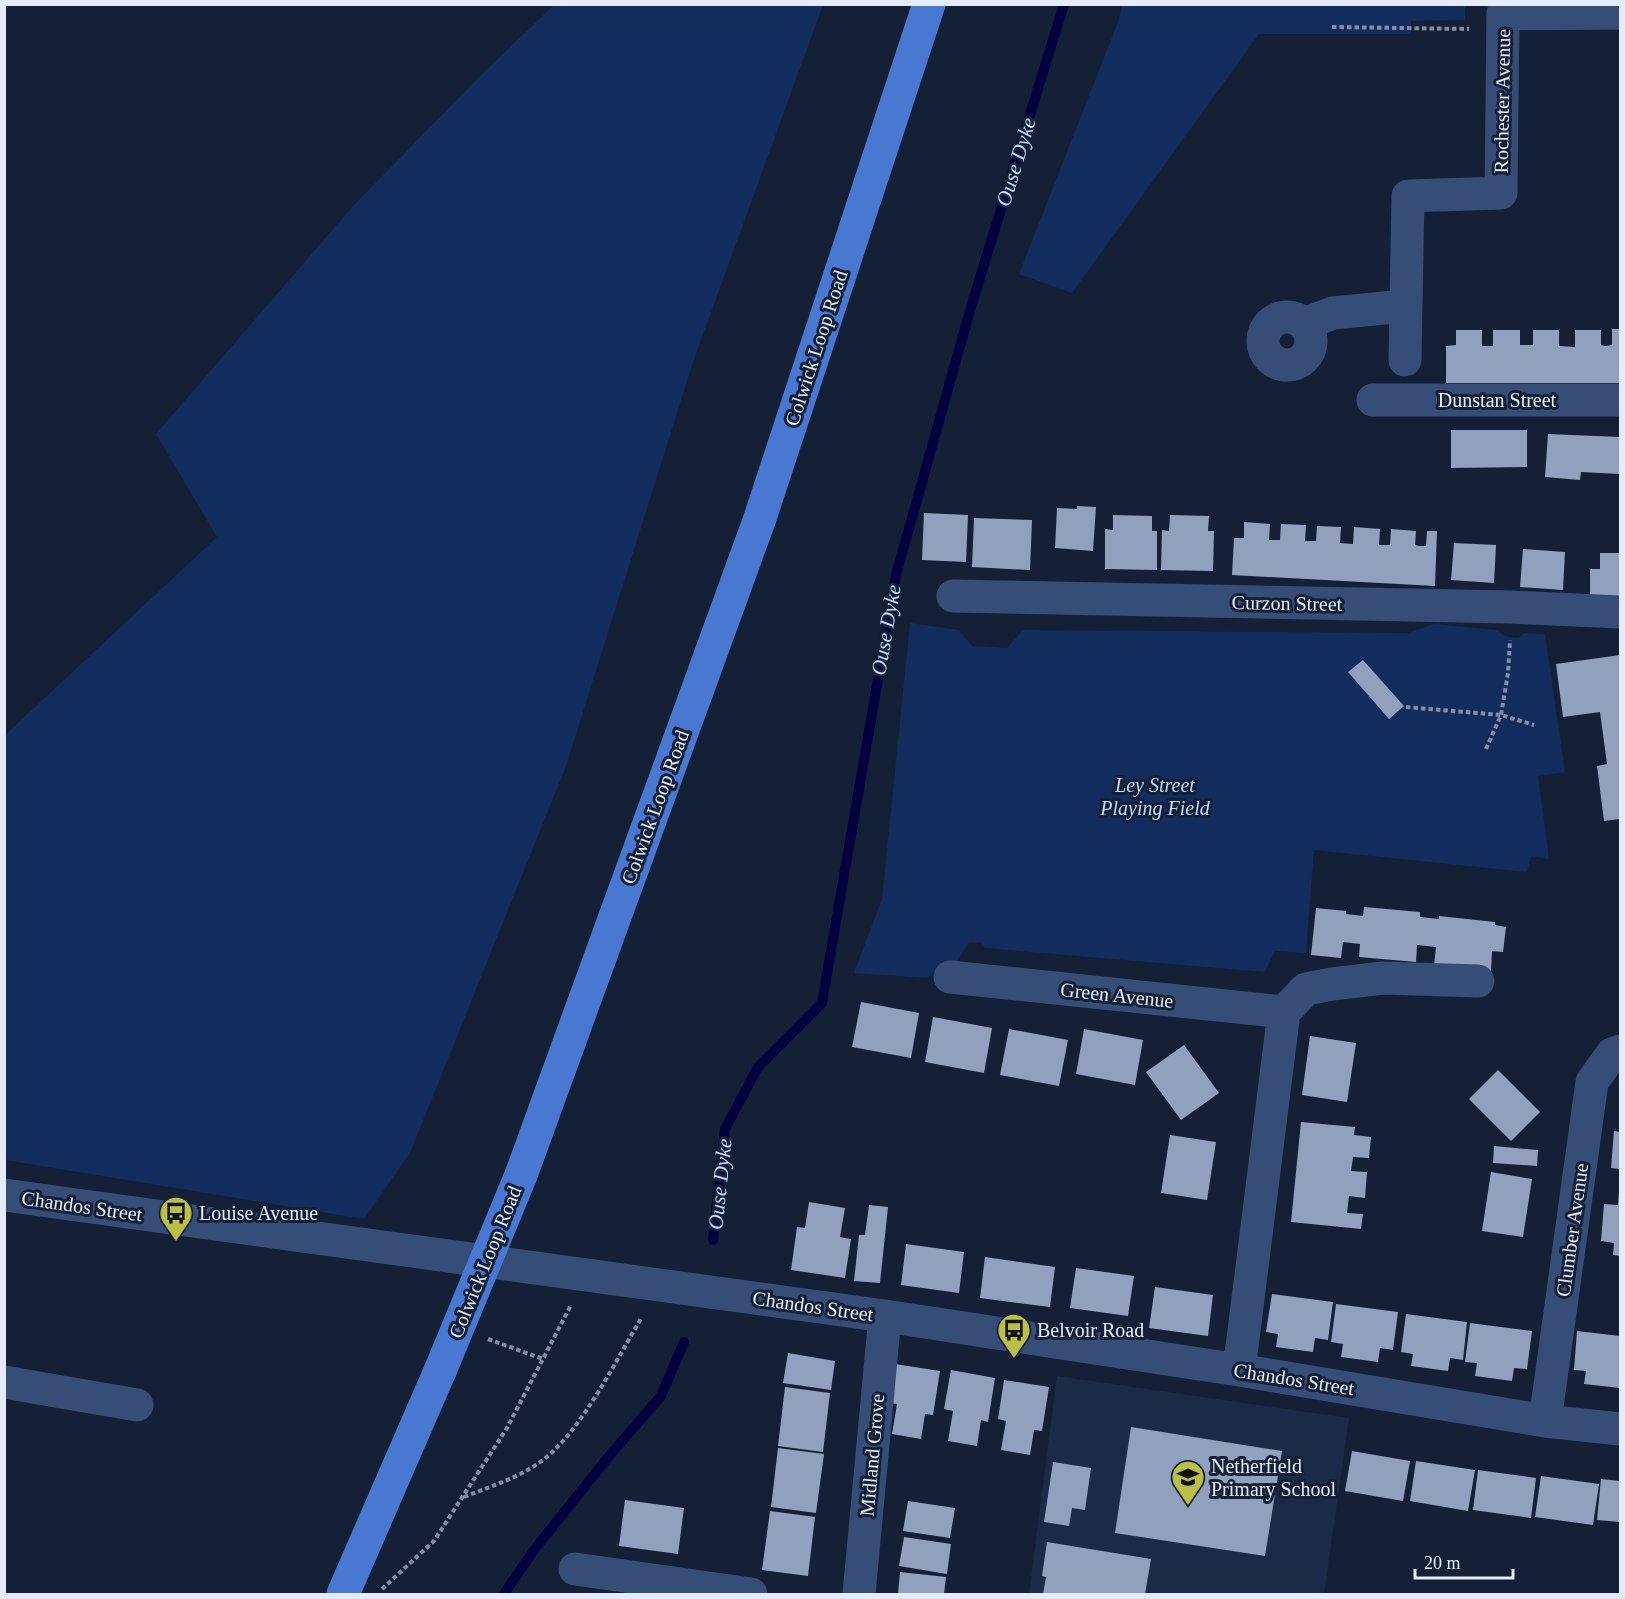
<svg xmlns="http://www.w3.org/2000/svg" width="1625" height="1599" font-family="'Times New Roman',serif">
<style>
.built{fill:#1b2a46}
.green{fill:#122c5e}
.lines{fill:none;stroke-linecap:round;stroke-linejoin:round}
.stream{stroke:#00013e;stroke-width:10}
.building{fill:#91a1bd}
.path{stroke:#858ea1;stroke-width:4;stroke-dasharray:4.5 3;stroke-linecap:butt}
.minor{stroke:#364d78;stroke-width:33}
.major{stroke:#4878d1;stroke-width:33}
.major-bridge{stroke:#4878d1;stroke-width:33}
.labels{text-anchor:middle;stroke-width:6;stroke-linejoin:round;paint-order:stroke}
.street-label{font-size:20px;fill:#e4ecfc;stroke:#142036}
.park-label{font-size:20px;font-style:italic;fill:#c3d8fe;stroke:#142036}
.poi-label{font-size:20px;fill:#e4ecfc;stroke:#142036;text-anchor:start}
.water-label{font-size:21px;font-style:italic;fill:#c3d9ff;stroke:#142036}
</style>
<rect width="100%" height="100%" fill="#142036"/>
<path class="built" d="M1057,1376L1349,1418L1324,1594H1029Z"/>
<path class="green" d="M554,5H823L694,359L566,766L410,1153L364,1219L5,1160V735L217,537L156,434L353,206L483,73Z
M1122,5L1465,4V20L1411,21V34H1259L1072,293L1019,274L1118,22Z
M910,623L959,630L972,646L1007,648L1023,630L1408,633L1434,624L1496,630L1505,636L1510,637L1518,638L1525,633L1545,634L1565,772L1538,776L1549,859L1531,856L1527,872L1314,850L1306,953L1275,951L1265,972L985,948L982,943L969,942L955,965L937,969L927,978L854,973L882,899Z"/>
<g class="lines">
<path class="stream" d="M713,1240L725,1129L758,1067L822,1003L896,575L971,307L1064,4
M504,1594L534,1550L610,1455L661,1396L684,1342"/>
</g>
<path class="building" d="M1612,329H1620V383H1446V346L1456,345V330H1482V346H1493V330H1520V345H1533V330H1559V346L1575,347V330H1601V345L1605,346L1612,345Z
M1451,430H1527V467L1451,468Z
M1548,434L1620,437V474L1581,472L1580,480L1545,477Z
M1077,506L1096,507L1093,551L1055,548L1057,508L1077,509Z
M924,513L968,515L966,562L922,560Z
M1113,515L1152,516V531H1157V570L1105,569V529L1113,530Z
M1170,515L1209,516L1208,531H1214L1213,571L1161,570L1162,530L1169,531Z
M974,518L1032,520L1030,570L972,567Z
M1244,522L1270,524L1269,540H1280L1281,524L1306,525L1305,541H1316L1317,526L1341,527L1340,543L1353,544L1354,527L1380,529L1379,545H1390L1391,529L1416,531L1415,545L1419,546H1426L1427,531H1437L1435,586L1232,575L1234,538H1244Z
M1454,543L1496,545L1494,583L1451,580Z
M1523,549L1565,552L1563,590L1520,587Z
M1600,553H1620V607L1590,606V569H1600Z
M1620,655V819L1604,821L1597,766L1607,764L1600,712L1563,717L1556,664Z
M1363,660L1404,706L1389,719L1348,672Z
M1364,907L1420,912V917L1439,919V916L1495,922V925L1506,927L1503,952L1492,951L1491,971L1434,966L1436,947L1417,945L1416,962L1359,957L1360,944L1343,942L1341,958L1311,955L1316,908L1346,911V914L1363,916Z
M861,1002L919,1013L911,1058L852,1047Z
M933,1017L992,1028L984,1073L925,1062Z
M1009,1029L1068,1040L1059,1086L1000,1075Z
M1084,1029L1143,1040L1135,1085L1076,1074Z
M1310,1036L1356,1043L1347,1102L1302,1095Z
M1184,1045L1219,1093L1181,1120L1146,1072Z
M1498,1070L1540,1112L1511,1141L1469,1099Z
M1301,1122L1355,1127L1354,1135L1371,1137L1369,1158L1353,1157L1351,1171L1367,1172L1365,1198L1349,1196L1347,1213L1363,1214L1361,1229L1291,1222Z
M1614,1131L1620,1132V1169L1611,1168Z
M1170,1135L1216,1142L1207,1200L1161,1193Z
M1494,1146L1538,1150L1537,1166L1493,1163Z
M1491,1172L1532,1179L1523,1237L1482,1231Z
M1619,1191H1620V1256L1613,1255L1614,1243L1601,1241L1604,1204L1618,1205Z
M809,1202L845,1208L840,1237L851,1239L845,1278L791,1270L797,1227L805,1228Z
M869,1205L888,1207L880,1283L854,1281L859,1235H865Z
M906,1244L964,1252L959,1293L901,1285Z
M985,1257L1055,1267L1050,1307L980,1298Z
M1076,1268L1134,1276L1128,1316L1070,1308Z
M1155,1287L1213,1295L1208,1336L1149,1328Z
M1272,1294L1333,1302L1328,1340L1315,1338L1313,1352L1276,1347L1278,1334L1266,1332Z
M1336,1304L1398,1312L1393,1350L1380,1348L1378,1362L1341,1357L1343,1344L1331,1342Z
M1406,1314L1467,1322L1463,1360L1450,1358L1448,1371L1411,1366L1413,1354L1401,1352Z
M1470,1323L1532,1331L1527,1369L1514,1368L1512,1381L1475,1376L1477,1363L1465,1362Z
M1577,1331L1620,1336V1388L1584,1384L1586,1371L1574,1370Z
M788,1353L835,1361L831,1390L783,1383Z
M895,1364L940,1371L933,1415L925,1414L921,1439L892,1434L897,1404L889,1403Z
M951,1370L995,1378L988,1422L981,1420L977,1446L948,1441L953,1411L944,1409Z
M1004,1380L1049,1387L1042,1431L1034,1430L1030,1455L1001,1450L1006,1421L998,1419Z
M785,1387L830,1393L823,1452L778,1446Z
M1131,1427L1282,1451L1265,1556L1115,1533Z
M778,1448L824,1454L816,1513L771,1507Z
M1352,1451L1410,1461L1403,1501L1345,1491Z
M1416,1461L1475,1470L1468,1511L1410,1501Z
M1053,1462L1091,1468L1085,1510L1072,1508L1069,1526L1044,1522Z
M1478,1470L1536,1478L1531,1518L1473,1510Z
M1541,1476L1599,1484L1593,1525L1535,1517Z
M1601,1479L1620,1481V1522L1597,1520Z
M625,1500L684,1508L678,1554L619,1546Z
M908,1501L955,1508L950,1538L903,1531Z
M770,1511L815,1517L808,1576L762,1570Z
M904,1537L951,1544L947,1574L899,1566Z
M1047,1542L1151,1559L1145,1594H1043L1046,1577L1042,1576Z
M900,1572L946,1577L944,1594H898Z"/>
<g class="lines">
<path class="path" d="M1332,27L1469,29
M1406,707L1501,715L1534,725
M1486,749L1501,715L1508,673L1510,640
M488,1339L543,1359
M464,1497C491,1486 519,1478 543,1460C582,1430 616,1360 642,1317
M382,1589L434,1541L507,1428L571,1305"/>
<path class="minor" d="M1263 341a24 24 0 1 1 48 0a24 24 0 1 1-48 0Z
M1304,324L1333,313L1405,306
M1405,360L1408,196L1501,193L1503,14L1620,13
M1373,400H1620
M953,596L1510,607L1620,612
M950,977L1284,1012
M1284,1012L1306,989L1332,984L1383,978L1478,981
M4,1195L885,1316L1239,1370L1545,1421L1620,1429
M1239,1370L1284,1012
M4,1382L137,1405
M1545,1421L1592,1082L1612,1054L1620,1051
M575,1569L751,1594
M859,1594L885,1316"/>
<path class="major" d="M521,1175L759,521L929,4
M343,1594L440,1371"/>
<path class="major-bridge" d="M440,1371L521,1175"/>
</g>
<defs>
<symbol id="bus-pin" viewBox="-11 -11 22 30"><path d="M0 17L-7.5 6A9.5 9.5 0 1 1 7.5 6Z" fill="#bac045" stroke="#142036"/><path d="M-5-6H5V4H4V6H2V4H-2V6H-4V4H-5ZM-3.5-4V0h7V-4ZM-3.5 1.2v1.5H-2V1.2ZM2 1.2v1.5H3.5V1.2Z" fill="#111"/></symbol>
<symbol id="school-pin" viewBox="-11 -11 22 30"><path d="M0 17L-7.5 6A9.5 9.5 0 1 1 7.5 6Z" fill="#bac045" stroke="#142036"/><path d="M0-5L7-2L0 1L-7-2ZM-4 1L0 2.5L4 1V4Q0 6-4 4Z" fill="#111"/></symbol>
</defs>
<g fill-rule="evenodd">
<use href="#bus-pin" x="157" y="1194" width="38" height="52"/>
<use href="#bus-pin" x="995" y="1311" width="38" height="52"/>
<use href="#school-pin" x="1169" y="1458" width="38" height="52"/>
</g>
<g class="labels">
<g class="street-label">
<text transform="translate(1502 101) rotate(-89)" y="7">Rochester Avenue</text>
<text transform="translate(816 348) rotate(-72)" y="7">Colwick Loop Road</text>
<text x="1497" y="407">Dunstan Street</text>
<text transform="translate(1287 603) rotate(1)" y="7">Curzon Street</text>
<text transform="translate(655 807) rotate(-70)" y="7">Colwick Loop Road</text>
<text transform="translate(1117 995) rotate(6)" y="7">Green Avenue</text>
<text transform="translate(82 1206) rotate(8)" y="7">Chandos Street</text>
<text transform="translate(1572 1230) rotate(-82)" y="7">Clumber Avenue</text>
<text transform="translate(485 1262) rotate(-68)" y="7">Colwick Loop Road</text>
<text transform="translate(813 1306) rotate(8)" y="7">Chandos Street</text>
<text transform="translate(1294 1379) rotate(9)" y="7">Chandos Street</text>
<text transform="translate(872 1455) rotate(-85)" y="7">Midland Grove</text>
</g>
<g class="park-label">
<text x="1155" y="792">Ley Street<tspan x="1155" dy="23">Playing Field</tspan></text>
</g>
<g class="poi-label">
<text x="199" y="1220">Louise Avenue</text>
<text x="1037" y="1337">Belvoir Road</text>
<text x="1211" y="1473">Netherfield<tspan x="1211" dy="23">Primary School</tspan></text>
</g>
<g class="water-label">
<text transform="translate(1016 162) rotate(-73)" y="7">Ouse Dyke</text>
<text transform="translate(886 630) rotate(-80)" y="7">Ouse Dyke</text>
<text transform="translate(720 1184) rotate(-84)" y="7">Ouse Dyke</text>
</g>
</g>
<rect width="1625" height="1599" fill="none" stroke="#e4ecfc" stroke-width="12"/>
<path d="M1415 1569v9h98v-9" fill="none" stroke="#e4ecfc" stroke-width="3"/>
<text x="1424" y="1569" font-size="18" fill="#e4ecfc" stroke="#142036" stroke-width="4.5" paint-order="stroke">20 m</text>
</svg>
